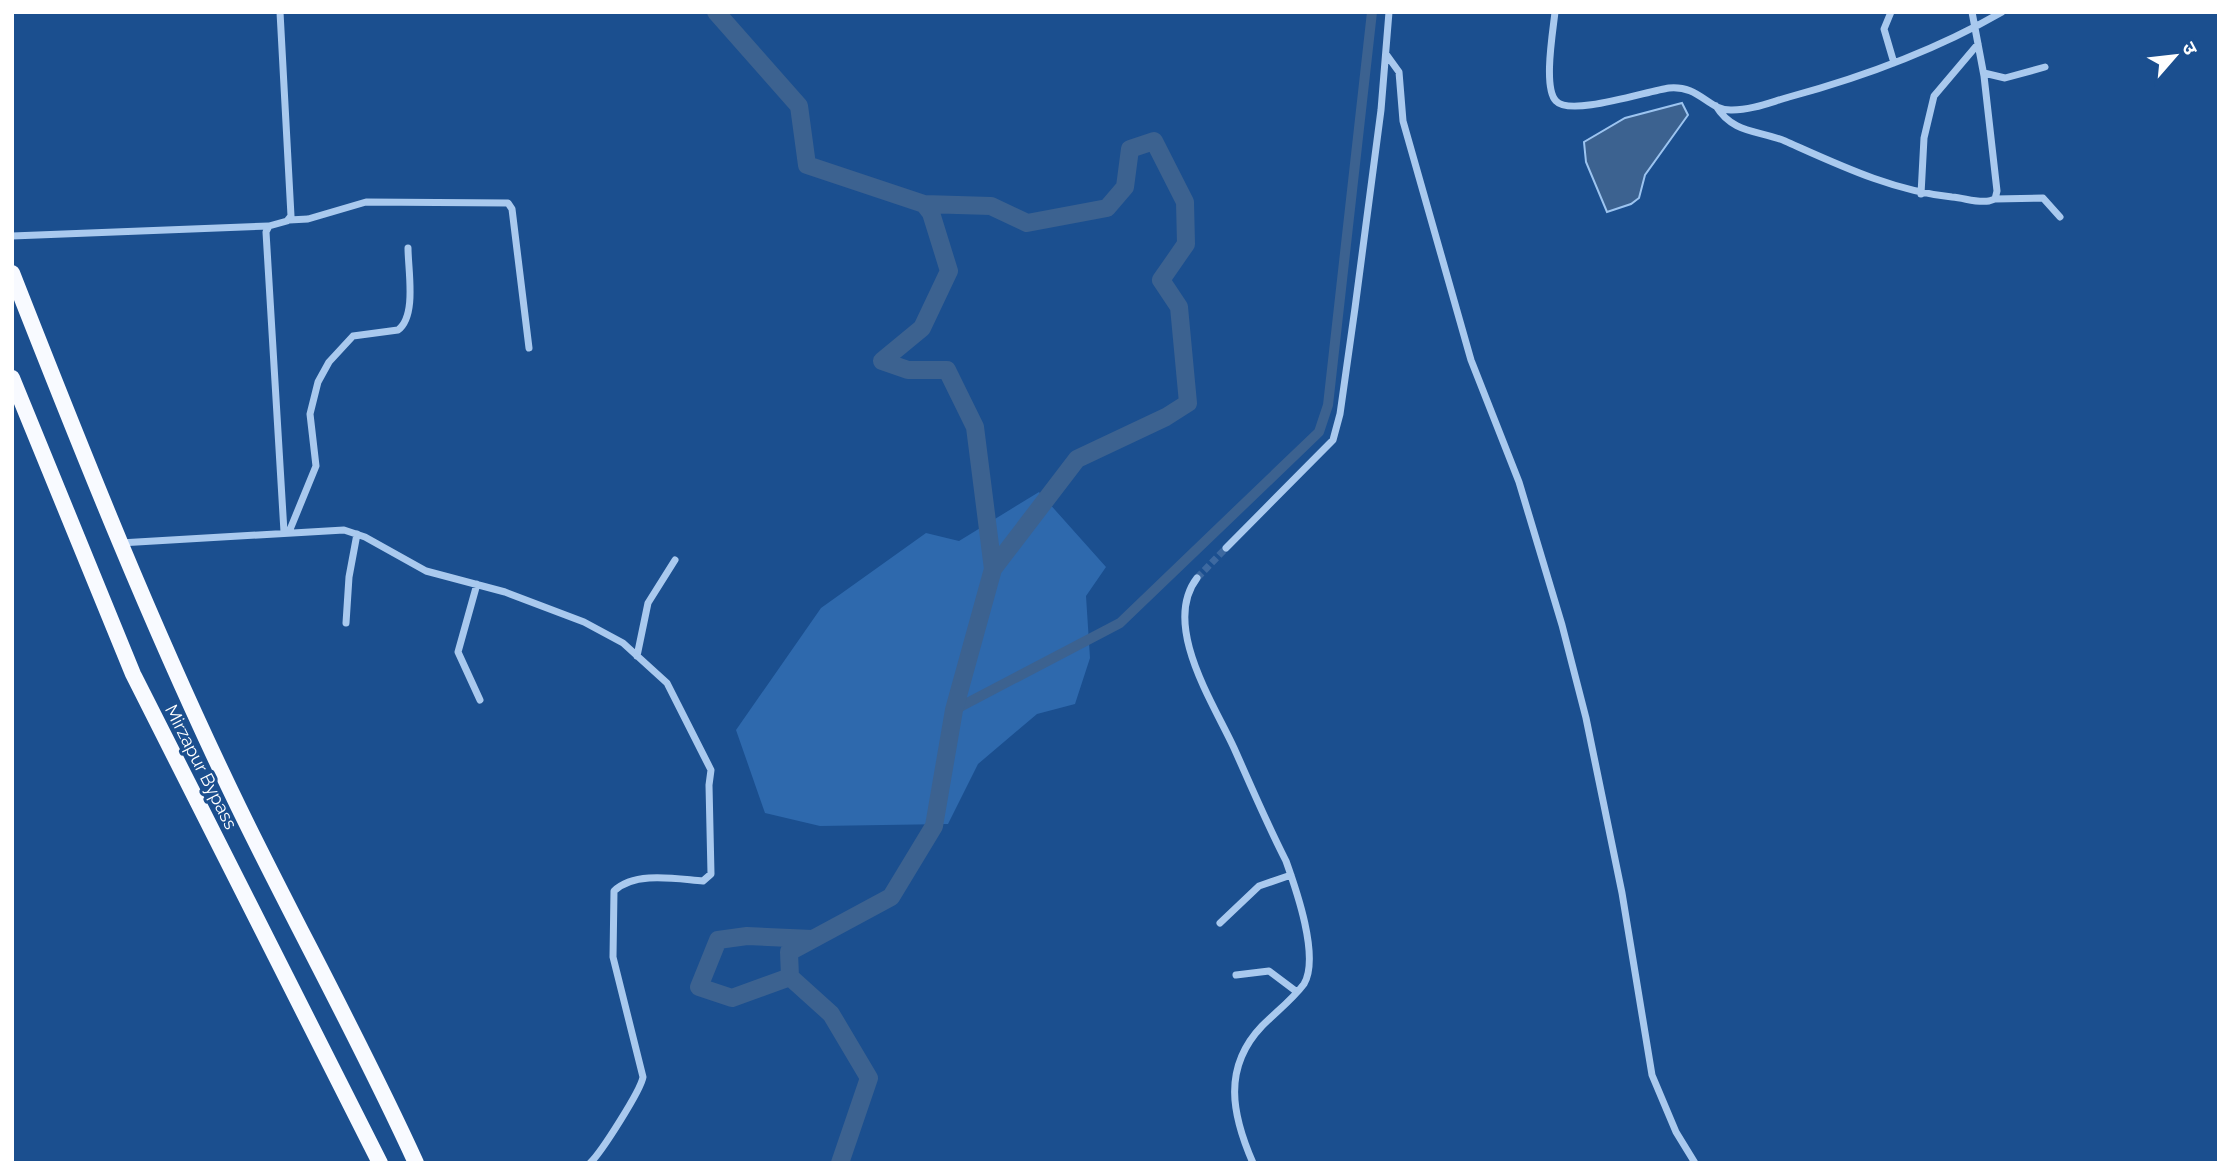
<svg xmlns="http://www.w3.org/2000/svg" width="2231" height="1175" font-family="Raleway,'Noto Sans Devanagari',sans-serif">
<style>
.green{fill:#2e69ad}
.water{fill:#3c6290;stroke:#9cc4f0;stroke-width:2}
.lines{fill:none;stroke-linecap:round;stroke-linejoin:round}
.canal{stroke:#3c6290;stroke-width:10}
.river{stroke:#3c6290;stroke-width:18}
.minor-tunnel{stroke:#3d69a0;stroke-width:7;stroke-dasharray:7 3.5;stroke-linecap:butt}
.minor{stroke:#a9c9ee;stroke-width:7}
.trunk{stroke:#f8faff;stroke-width:16}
.labels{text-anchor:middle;stroke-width:6;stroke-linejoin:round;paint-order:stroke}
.street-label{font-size:18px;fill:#fff;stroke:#1b4f8f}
</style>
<rect width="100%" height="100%" fill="#1b4f8f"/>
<path class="green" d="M1039,492L1106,567L1086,596L1090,658L1075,704L1037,714L978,764L948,824L820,826L765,813L736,730L821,608L926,533L959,541Z"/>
<path class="water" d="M1682,103L1688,115L1645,175L1639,198L1631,204L1607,212L1586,162L1584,142L1625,118Z"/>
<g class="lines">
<path class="canal" d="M954,710L1120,623L1319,432L1328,405L1372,12"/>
<path class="river" d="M716,12L799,106L807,165L924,204L931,213L949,271L922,328L882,361L908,370H947L975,427L993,569L954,710L934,826L891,897L789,952L790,977L831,1014L869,1078L840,1163
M924,204L991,206L1027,223L1107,208L1125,187L1130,149L1154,141L1185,202L1186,244L1161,280L1179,307L1188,403L1166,417L1077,459L993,569
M790,977L732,998L699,987L718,940L747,936L812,939"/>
<path class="minor-tunnel" d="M1197,578L1226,548"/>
<path class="minor" d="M280,12L291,216L287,221L269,226L266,232L284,532
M1555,12C1553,31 1543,88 1556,101C1570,117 1647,91 1669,88C1700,85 1708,111 1732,110C1752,110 1771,102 1789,97C1863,77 1936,50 2002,12
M1891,12L1884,29L1894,63
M1386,54L1399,72L1403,121L1471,360L1519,482L1562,625L1586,718L1622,893L1652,1075L1676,1132L1695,1163
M1984,73L2005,78L2045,67
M1716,106C1733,134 1759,130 1785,141C1839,165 1893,191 1952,197C1965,198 1976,203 1989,201L1995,199L1997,191L1984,76L1972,12
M1921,194L1924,138L1934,96L1978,44
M1995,199L2043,198L2060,217
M289,220L308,219L366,202L508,203L512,209L529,348
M12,236L269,226
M289,532L316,466L310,414L318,382L329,362L353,336L398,330C417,316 408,270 408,248
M120,543L344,530L365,537L426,571L505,592L584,622L623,643L667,683L711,770L709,785L711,874L703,881C676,879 635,871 614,891L613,957L643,1077C641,1090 601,1153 590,1163
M1226,548L1333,440L1340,414L1355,308L1381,110L1389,12
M1197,578C1161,625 1214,704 1234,748C1251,786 1267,824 1286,861C1296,889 1320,957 1304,984C1292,1000 1276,1012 1262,1026C1222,1068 1232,1115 1253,1163
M477,584L458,652L480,700
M346,623L349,577L357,534
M637,656L648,603L675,560
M1220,923L1259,886L1291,875
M1236,975L1269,971L1297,992"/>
<path class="trunk" d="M12,273C83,454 154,633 239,808C297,927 361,1042 416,1163
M12,378L133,674L380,1163"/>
</g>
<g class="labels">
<g class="street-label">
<text transform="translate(201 767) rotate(63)" y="6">Mirzapur Bypass</text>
</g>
</g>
<rect width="2231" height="1175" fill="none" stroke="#ffffff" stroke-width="28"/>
<g transform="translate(2175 56) rotate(62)" stroke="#1b4f8f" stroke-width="5" paint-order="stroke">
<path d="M0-5L12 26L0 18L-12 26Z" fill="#ffffff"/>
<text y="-10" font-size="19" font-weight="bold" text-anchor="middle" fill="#ffffff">उ</text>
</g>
</svg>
